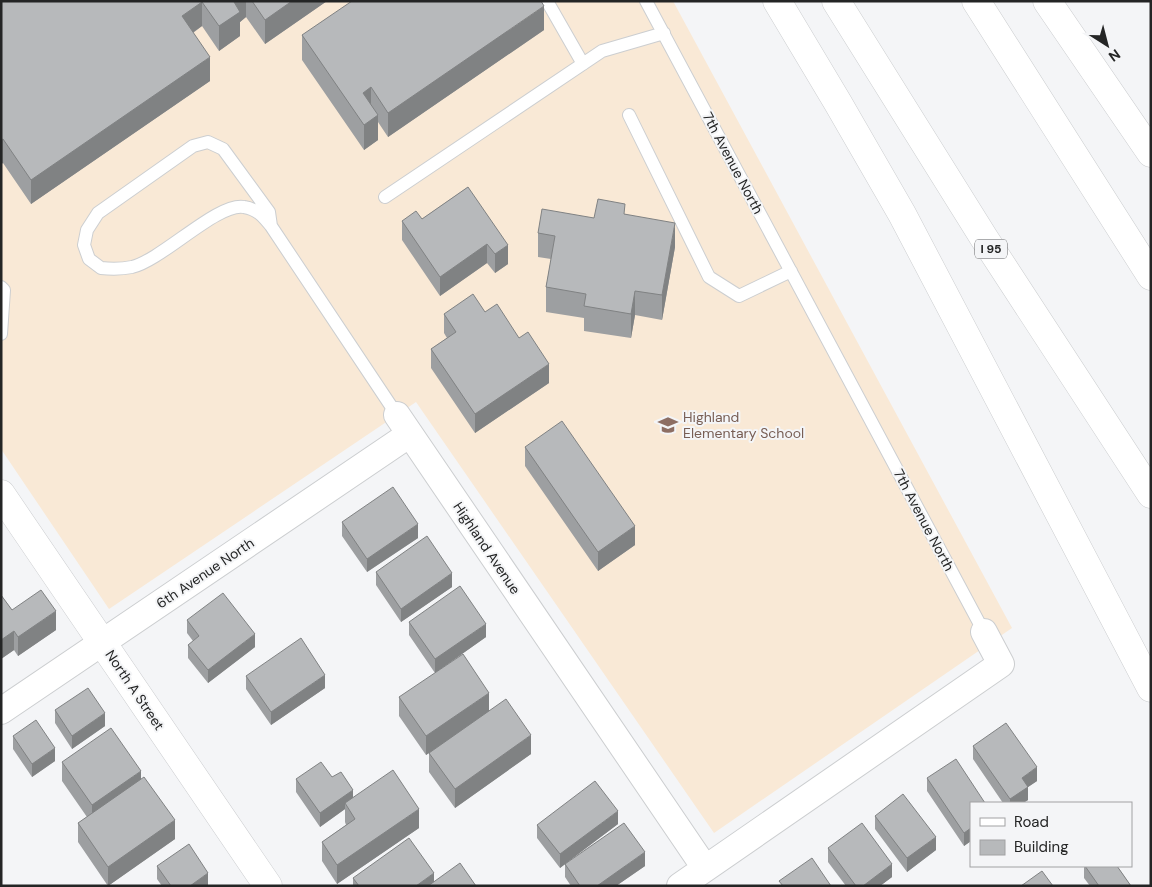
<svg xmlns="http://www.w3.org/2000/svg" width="1152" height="887" font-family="'DM Sans',sans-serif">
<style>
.education{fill:#f9e9d6}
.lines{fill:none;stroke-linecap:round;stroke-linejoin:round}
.service-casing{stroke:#ccced0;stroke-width:14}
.minor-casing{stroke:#ccced0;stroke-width:28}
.tertiary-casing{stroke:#ccced0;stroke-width:29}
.motorway-casing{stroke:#ccced0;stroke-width:29}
.service{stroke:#fff;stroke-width:12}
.minor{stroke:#fff;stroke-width:26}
.tertiary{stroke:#fff;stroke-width:28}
.motorway{stroke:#fff;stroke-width:28}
.wall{fill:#9d9fa1}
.shaded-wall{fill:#808283}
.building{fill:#b7b9bb;stroke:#808283}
.labels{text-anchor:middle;stroke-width:4;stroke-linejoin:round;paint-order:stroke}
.shield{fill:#f4f5f7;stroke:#626364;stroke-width:1}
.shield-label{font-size:12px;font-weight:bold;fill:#242525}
.street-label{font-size:14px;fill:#242525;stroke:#f4f5f7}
.education-label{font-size:14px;fill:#785e54;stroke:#f4f5f7;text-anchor:start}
</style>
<rect width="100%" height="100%" fill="#f4f5f7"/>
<path class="education" d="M1,1H673L1012,628L714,833L416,402L109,609L1,449Z"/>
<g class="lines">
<defs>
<path id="service" d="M547,1L583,64
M646,1L984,632
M629,115L709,277L739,296L791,271
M385,197L602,51L664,33
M271,226L269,212L223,149L208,142L193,146L98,213L87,230L84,245L89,259L101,268C111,269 122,269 132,267C162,260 218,202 244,207C257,209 263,216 271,226L397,415
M1,287L4,290L1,334"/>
<path id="minor" d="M397,415L705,868
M1,711L410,434
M680,886L1001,664L984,632"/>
<path id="tertiary" d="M1,494L268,886"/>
<path id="motorway" d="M777,1L838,103L902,214L1151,688
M836,1L984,238L1151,494
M976,1L1151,276
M1047,1L1151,153"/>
</defs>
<use href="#service" class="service-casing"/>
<use href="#minor" class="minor-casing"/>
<use href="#tertiary" class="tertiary-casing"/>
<use href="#motorway" class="motorway-casing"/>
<use href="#service" class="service"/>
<use href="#minor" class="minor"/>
<use href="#tertiary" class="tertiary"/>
<use href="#motorway" class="motorway"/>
</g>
<path class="wall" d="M1,1H327L265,44L246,17L240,22V36L219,51L202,26L193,33L210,81L31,204L3,163L1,164Z
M544,30L388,137L378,122V140L364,150L302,60V35Z
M468,187L508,264L495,273L487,263L440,296L402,240V221L422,219Z
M625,214L675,247L662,320L635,315L631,338L584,331V318L546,312V287L551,259L538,257V233L594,218Z
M485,312L549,383L475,433L431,368V349L447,338L444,333V314Z
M525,447L635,545L598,571L525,466Z
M342,522L418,538L367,572L342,536Z
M376,572L452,587L401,622L376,585Z
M1,595L12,610L56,630L18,656L14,650L1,659Z
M187,620L255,647L208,683L188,658V645L193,641L187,633Z
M409,622L486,637L435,673L409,635Z
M246,676L325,688L271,725L246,689Z
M399,697L489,710L531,754L455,808L429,772V753L435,749L426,755L399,716Z
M55,710L105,726L72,749L55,723Z
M13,736L55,761L32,777L13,749Z
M973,746L1037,781L1028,787V800L1023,803H1003L973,759Z
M62,762L141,779L175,839L108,886L78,842V823L87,817L62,781Z
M332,777L353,797L419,828L337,884L322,861V842L346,825L345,822V809L320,827L296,792V779Z
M927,778L971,803V841L964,846L927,791Z
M875,816L936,850L907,872L875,829Z
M618,824L565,863L645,866L616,886H571L565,877V864L560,868L537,838V825Z
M828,848L892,877L880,886H846L828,862Z
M157,866L208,886H162L157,879Z
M1084,866H1117L1131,886H1090L1084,878Z
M353,878L434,881L476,886H353Z"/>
<path class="shaded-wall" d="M235,1H246V17L240,22V36L219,51V26Z
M292,1H327L265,44V20Z
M202,2V26L182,40V16Z
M544,6V30L388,137V113Z
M210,57V81L31,204V180Z
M371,87V112L363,93Z
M378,115V140L364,150V125Z
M3,139V163L1,164V140Z
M675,223V247L662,320V295Z
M487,244V263L440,296V277Z
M508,245V264L495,273V254Z
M635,291V315L631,338V314Z
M549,364V383L475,433V414Z
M418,524V538L367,572V559Z
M635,526V545L598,571V552Z
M452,573V587L401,622V609Z
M56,611V630L18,656V637Z
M486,624V637L435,673V659Z
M14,631V650L1,659V640Z
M255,634V647L208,683V670Z
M325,675V688L271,725V712Z
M489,693V712L426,755V736Z
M105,713V726L72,749V736Z
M531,735V754L455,808V789Z
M55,748V761L32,777V764Z
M1037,767V781L1028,787V800L1023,803H1010V799L1022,778Z
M141,771V790L92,824V805Z
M353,790V803H345V809L320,827V813Z
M419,809V828L337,884V865Z
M618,811V824L560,868V854Z
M175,820V839L108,886V867Z
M971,828V841L964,846V833Z
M936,837V850L907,872V858Z
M645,852V866L616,886H597Z
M892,864V877L880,886H863Z
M208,873V886H190Z
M434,873V886H416Z"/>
<path class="building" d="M1,1H235L234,2L240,12L219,26L202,2L182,16L210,57L31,180L3,139L1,140Z
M252,1H292L265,20Z
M352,1H541L544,6L388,113L371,87L363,93L378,115L364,125L302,35Z
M468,187L508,245L495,254L487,244L440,277L402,221L416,211L422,219Z
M598,199L625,204L624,214L675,223L662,295L635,291L631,314L584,306L586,294L546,287L555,236L538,233L542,209L594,218Z
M473,294L485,312L497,304L519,338L528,332L549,364L475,414L431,349L456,332L444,314Z
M562,421L635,526L598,552L525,447Z
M393,487L418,524L367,559L342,522Z
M427,536L452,573L401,609L376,572Z
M460,586L486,624L435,659L409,622Z
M41,590L56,611L18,637L14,631L1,640V595L12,610Z
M223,593L255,634L208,670L188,645L199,636L187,620Z
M301,638L325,675L271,712L246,676Z
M463,654L489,693L426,736L399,697Z
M88,688L105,713L72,736L55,710Z
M506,699L531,735L455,789L429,753Z
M36,720L55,748L32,764L13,736Z
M1006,723L1037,767L1022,778L1028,787L1010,799L973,746Z
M111,728L141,771L92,805L62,762Z
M956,759L985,803H971V828L964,833L927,778Z
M321,762L332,777L341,772L353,790L320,813L296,779Z
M393,770L419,809L337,865L322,842L355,819L345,803Z
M144,777L175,820L108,867L78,823Z
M595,781L618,811L560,854L537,825Z
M903,794L936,837L907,858L875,816Z
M624,823L645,852L597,886H580L565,864Z
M862,823L892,864L863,886H856L828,848Z
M409,838L434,873L416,886H359L353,878Z
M189,844L208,873L190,886H171L157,866Z
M812,858L831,886H783L779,881Z
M460,863L476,886H428Z
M1085,866H1117L1131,886H1099Z
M1042,871L1053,886H1021Z"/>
<defs>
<symbol id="school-bare" viewBox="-9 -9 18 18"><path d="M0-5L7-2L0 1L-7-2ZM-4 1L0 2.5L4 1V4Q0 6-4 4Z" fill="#8d6e63" stroke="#f4f5f7" stroke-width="2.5" paint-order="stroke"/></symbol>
</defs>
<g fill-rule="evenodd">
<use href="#school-bare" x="654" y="411" width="28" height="28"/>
</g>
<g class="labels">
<rect class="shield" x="975" y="239.5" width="32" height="19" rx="4"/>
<g class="shield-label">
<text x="991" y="253">I 95</text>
</g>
<g class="street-label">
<text transform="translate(733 163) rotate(62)" y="5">7th Avenue North</text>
<text transform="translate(924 520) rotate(62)" y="5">7th Avenue North</text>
<text transform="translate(487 548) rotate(56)" y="5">Highland Avenue</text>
<text transform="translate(205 573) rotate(-34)" y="5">6th Avenue North</text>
<text transform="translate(135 690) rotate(56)" y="5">North A Street</text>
</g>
<g class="education-label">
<text x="683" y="422">Highland<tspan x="683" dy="16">Elementary School</tspan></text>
</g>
</g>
<rect width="1152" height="887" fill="none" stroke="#242525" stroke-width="5"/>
<rect x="970" y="802" width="162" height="65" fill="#f4f5f7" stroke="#a1a2a3"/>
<rect x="980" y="818" width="25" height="8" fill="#ffffff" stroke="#a1a2a3"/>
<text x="1014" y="827" font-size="15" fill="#242525">Road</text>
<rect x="980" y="840" width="25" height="15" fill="#b7b9bb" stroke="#a1a2a3"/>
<text x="1014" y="852" font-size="15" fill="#242525">Building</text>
<g transform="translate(1107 45) rotate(144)" stroke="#f4f5f7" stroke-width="4" paint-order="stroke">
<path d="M0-4L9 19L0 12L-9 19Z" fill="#242525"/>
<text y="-8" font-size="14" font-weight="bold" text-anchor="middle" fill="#242525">N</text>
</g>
</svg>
